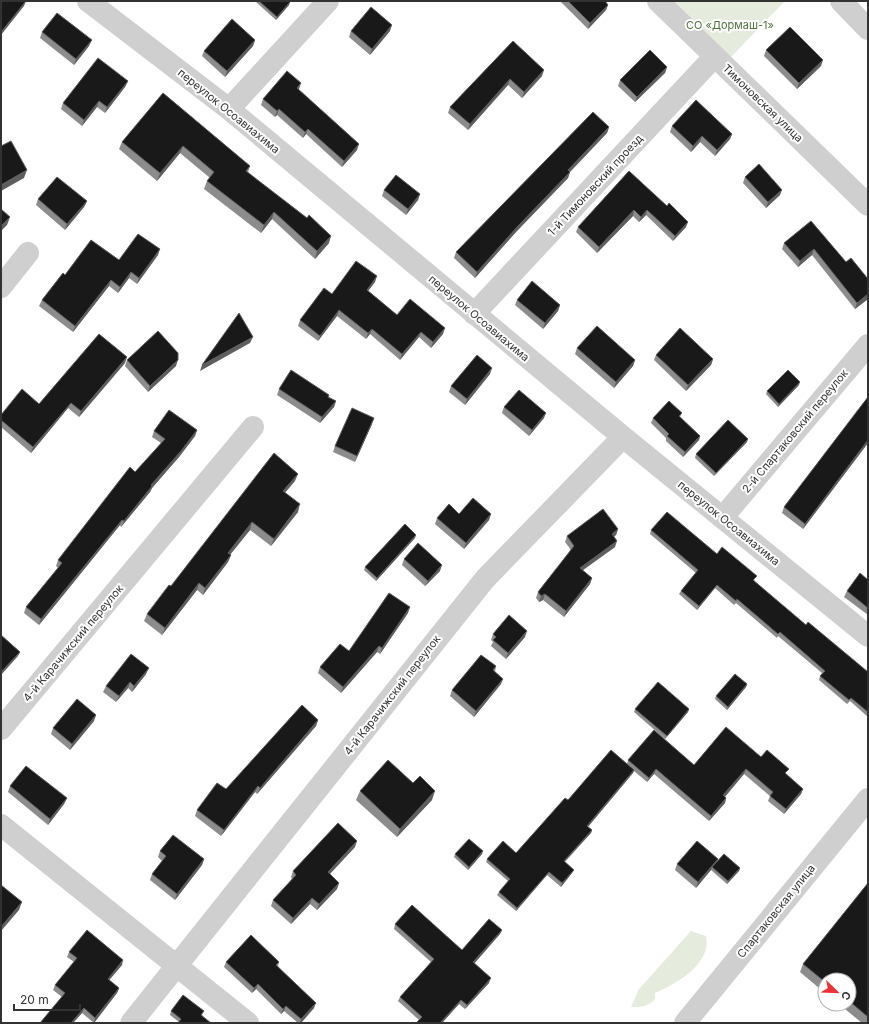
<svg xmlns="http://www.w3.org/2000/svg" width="869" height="1024" font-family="Inter,sans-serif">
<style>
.green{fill:#e5ecde}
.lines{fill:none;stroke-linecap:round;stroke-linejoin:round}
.minor{stroke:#cfcfcf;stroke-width:22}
.tertiary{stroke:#cfcfcf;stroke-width:22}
.wall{fill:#8c8c8c}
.shaded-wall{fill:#5e5e5e}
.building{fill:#191919;stroke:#5e5e5e}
.labels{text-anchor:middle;stroke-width:4;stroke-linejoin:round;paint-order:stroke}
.park-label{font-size:11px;fill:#52713d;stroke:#fff}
.street-label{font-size:11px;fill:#323232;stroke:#fff}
</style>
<rect width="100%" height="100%" fill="#fff"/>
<path class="green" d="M674,1H785L730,58Z
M691,931L706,936C712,964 676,984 655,993V999C648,1007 641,1007 631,1007L639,989Z"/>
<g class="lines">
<path class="minor" d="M88,1L229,109L623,437L868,636
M658,1L868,205
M841,1L868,29
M229,109L328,1
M1,287L28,253
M474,314L715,56
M723,517L868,345
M1,729L253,427
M1,825L248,1023
M131,1023L485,579L623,437"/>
<path class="tertiary" d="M685,1023L868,799"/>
</g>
<path class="wall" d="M256,1H289V5L276,20L256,2Z
M560,1H605L608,5L606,10L588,29Z
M351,31H390L370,55L349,37Z
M42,32L89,46L74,65L40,38Z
M255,40L253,46L225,77L202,56L204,51Z
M513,41L542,76L522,98L508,85L468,130L448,113L450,107Z
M766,50L821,66L797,89L764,56Z
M667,67L665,73L635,102L618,86L620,80Z
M128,81L125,87L105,113L97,107L82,126L61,109L63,103Z
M299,90L357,150L342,167L306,134L303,138L277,115L275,117L261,105L263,99Z
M163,93L250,166L248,172L329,243L315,259L272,219L261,233L204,189L207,181L210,178L180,153L157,181L119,149L122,142Z
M672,126L732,134L730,139L715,156L700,142L691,152L670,132Z
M609,127L607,133L570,172L568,178L516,232L475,278L454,258L456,252Z
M629,171L686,227L673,241L646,215L639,222L633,216L597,253L576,232L578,227Z
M745,177L780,195L766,208L743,183Z
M384,190L420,194L418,200L406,215L382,196Z
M38,199L87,201L84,207L65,230L36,205Z
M811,221L846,262L868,279V299L855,309L812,255L798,267L782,249L784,243Z
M158,255L137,284L129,278L118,293L109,286L73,332L39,306L42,300L65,275L119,260Z
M375,282L368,291L397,315L443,334L431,348L419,337L400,360L370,334L366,339L337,316L318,341L298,326L300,320L332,294Z
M517,300L560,305L558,311L543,329L515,305Z
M577,348L635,360L633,366L614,388L575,354Z
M656,355L713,359L711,365L686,391L654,360Z
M127,360L176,366L148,392L125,366Z
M125,363L79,417L68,408L31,453L1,427V415L39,404Z
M490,374L465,405L449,392L451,386Z
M799,385L778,407L766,394L767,391Z
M279,389L329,395L328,398L336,401L334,407L320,423L277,395Z
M868,397V443L803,529L782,513L784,507Z
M504,407L544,418L529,436L502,413Z
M682,413L680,417L700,436L699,440L683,457L666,441V438L651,423L653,418Z
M372,424L355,462L333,452L335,446Z
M197,430L195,436L179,457L152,488L150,492L121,527L120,525L39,625L24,613L26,607L58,568L56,566L58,560L135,472L161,443L152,437L154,431Z
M747,442L714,476L695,458L696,454Z
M295,481L285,493L298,512L271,546L250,530L230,554L231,555L228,562L203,595L197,590L162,635L144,621L147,614L171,586Z
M459,514H491L489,520L464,549L435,524L437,518Z
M618,529L616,535L614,536L615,547L582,571L592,578L590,584L564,617L543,600L539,602L536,598L538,592L571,550L565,542L567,536Z
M651,530L717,554L755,580L754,581L806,625L868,672V717L850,701L847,704L819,680L820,676L822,673L778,636L777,638L736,603L734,605L715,588L697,610L679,594L681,591L696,573L650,534Z
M415,538L376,581L364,570L365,567Z
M404,559L440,571L425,586L402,565Z
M868,580V615L844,597L847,591Z
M408,613L380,654L377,652L341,693L318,673L320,667L349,651Z
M493,634L525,637L506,659L491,646L493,642L491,640Z
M496,666L495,672L501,684L474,717L450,696L452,690Z
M146,674L132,692L128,688L116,702L103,692L106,686Z
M747,684L746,687L727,710L715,699L716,696Z
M635,709H689L688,712L665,739L634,712Z
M318,720L316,726L257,794L255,792L221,836L195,816L197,810L226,789Z
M94,721L70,750L51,734L53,728Z
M761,757L787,774V775L803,789L801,794L784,814L768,801L770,796L744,774L725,797L726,798L725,803L709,821L654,774L647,782L634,771L633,773L588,827L592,830L591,833L565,862L572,873L561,887L547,875L516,911L497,895L499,892L508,881L486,862L487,859L516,853L568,800L627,764L628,760L694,765Z
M10,786L67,798L64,804L48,825L8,792Z
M360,791L432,800L397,837L356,800Z
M355,847L330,874L339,883L337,889L317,910L310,904L291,924L271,906L273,900L292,879L291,877L293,871Z
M160,851L204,859L202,865L175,900L150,880L152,874L162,861L158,857Z
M455,854H482L468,870L454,857Z
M718,859L717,862L740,868L739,871L727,884L711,870L696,888L675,870L677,864Z
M868,883V1023H862L839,1004H849V980H825V993L800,972L803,964Z
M395,924L462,950L502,930L500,934L474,964L489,983L465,1009L459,1004L442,1023H416L419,1020L398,1001L400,997L431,962L394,929Z
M69,952L122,965L109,980L119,988L117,993L94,1023L82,1013L73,1023H40L62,997L53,990L55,985L74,962L67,957Z
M226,962H279L278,966L314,1008L301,1023H298L284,1011L281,1014L256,989L252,993L224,967Z
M171,1011L203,1015L202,1016L179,1022L170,1015Z"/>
<path class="shaded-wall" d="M26,1L24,6L1,35L2,31Z
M290,2L289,5L276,20L277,17Z
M608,5L606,10L588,29L590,23Z
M392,25L390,31L370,55L372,49Z
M92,40L89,46L74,65L76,59Z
M255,40L253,46L225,77L227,71Z
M823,60L821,66L797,89L799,83Z
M667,67L665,73L635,102L637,97Z
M544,70L542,76L522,98L524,92Z
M510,79L508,85L468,130L470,124Z
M128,81L125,87L105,113L107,107Z
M301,83L299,89L295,94L297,88Z
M99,101L97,107L82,126L84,120Z
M279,109L277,115L275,117L277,111Z
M609,127L607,133L566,176L568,170Z
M308,129L306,134L303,138L305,132Z
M732,134L730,139L715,156L717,150Z
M702,136L700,142L691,152L693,146Z
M359,144L357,150L342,167L344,161Z
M183,146L180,153L157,181L160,173Z
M27,170L24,178L1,191V185Z
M570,172L568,178L516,232L475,278L477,272L518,226Z
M782,190L780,195L766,208L768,202Z
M420,194L418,200L406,215L408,209Z
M87,201L84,207L65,230L67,224Z
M634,210L633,216L597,253L599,247Z
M647,210L646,215L639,222L641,217Z
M274,212L272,219L261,233L264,225Z
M10,217L7,225L1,231V226Z
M688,222L686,227L673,241L675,236Z
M331,236L329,243L315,259L317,251Z
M160,249L158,255L137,284L139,278Z
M814,249L812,255L798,267L800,261Z
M131,272L129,278L118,293L120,287Z
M377,276L375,282L365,295L367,290Z
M111,280L109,286L73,332L75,326Z
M868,294V299L855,309L857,303Z
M560,305L558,311L543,329L545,323Z
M339,310L337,316L318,341L320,336Z
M445,328L443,334L431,348L433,342Z
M372,329L370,334L366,339L368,333Z
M421,332L419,337L400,360L402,354Z
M253,337L250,343L200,371L202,365Z
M127,357L125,363L79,417L81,411Z
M713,359L711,365L686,391L688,385Z
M178,360L176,366L148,392L150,386Z
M635,360L633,366L614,388L616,382Z
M492,368L490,374L465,405L467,399Z
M800,382L799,385L778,407L779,404Z
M336,401L334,407L320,423L322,417Z
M71,403L68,408L31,453L33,447Z
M546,413L544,418L529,436L532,430Z
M374,418L372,424L355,462L357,456Z
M197,430L195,436L179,457L152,488L150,492L121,527L124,521L151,485Z
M700,436L699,440L683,457L685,452Z
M748,439L747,442L714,476L716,473Z
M868,440V443L803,529L805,524Z
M298,474L295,481L280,498L283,491Z
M300,504L298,512L271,546L274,539Z
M491,514L489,520L464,549L466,543Z
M122,520L120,525L39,625L41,619Z
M252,522L250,530L226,560L228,553Z
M618,529L616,535L610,540L612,534Z
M416,535L415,538L376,581L377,578Z
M617,541L615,547L577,574L580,568Z
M231,555L228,562L203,595L205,588Z
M442,565L440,571L425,586L428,581Z
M592,578L590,584L564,617L566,611Z
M199,583L197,590L162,635L165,628Z
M717,585L715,588L697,610L699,606Z
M545,594L543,600L539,602L541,596Z
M410,607L408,613L380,654L382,648Z
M527,631L525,637L506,659L508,653Z
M379,646L377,652L341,693L343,687Z
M20,652L18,656L1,675V672Z
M149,668L146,674L132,692L134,686Z
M503,679L501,684L474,717L476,711Z
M130,682L128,688L116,702L119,696Z
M747,684L746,687L727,710L728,707Z
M689,709L688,712L665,739L667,736Z
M96,715L94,721L70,750L72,744Z
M318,720L316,726L257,794L260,788Z
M656,769L654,774L647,782L649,778Z
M746,769L744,774L722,800L723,795Z
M634,770L633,773L586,829L587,826Z
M258,786L255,792L221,836L224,830Z
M803,789L801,794L784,814L786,809Z
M435,791L432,800L397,837L400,829Z
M67,798L64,804L48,825L50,819Z
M726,798L725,803L709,821L711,816Z
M592,830L591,833L562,864L564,861Z
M357,841L355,847L326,878L328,872Z
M483,851L482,854L468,870L469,867Z
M204,859L202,865L175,900L177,894Z
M718,859L716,865L712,867L711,870L696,888L698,882Z
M740,868L739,871L727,884L728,881Z
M574,870L572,873L561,887L562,883Z
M549,872L547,875L516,911L517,908Z
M339,883L337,889L317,910L319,904Z
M312,898L310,904L291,924L293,918Z
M22,902L19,910L1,931V927Z
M502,930L500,934L471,967L473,962Z
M123,960L122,965L106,984L108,979Z
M491,978L489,983L465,1009L467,1005Z
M258,984L256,989L252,993L254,988Z
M119,988L117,993L94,1023L95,1018Z
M461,1000L459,1004L442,1023H440Z
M316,1003L314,1008L301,1023H300L301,1019Z
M286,1006L284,1011L281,1014L283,1009Z
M84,1008L82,1013L73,1023H71Z"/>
<path class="building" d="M1,1H26L2,31L1,30Z
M259,1H289L290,2L277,17Z
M568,1H605L608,5L590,23Z
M371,7L392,25L372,49L351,31Z
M57,13L92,40L76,59L42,32Z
M232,19L255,40L227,71L204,51Z
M790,27L823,60L799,83L766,50Z
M513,41L544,70L524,92L510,79L470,124L450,107Z
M650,50L667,67L637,97L620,80Z
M98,58L128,81L107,107L99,101L84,120L63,103Z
M287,71L301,83L297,88L359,144L344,161L308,129L305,132L279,109L277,111L263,99Z
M163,93L250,166L246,171L307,218L309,215L331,236L317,251L274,212L264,225L207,181L214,172L183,146L160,173L122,142Z
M696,100L732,134L717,150L702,136L693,146L672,126Z
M593,112L609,127L568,170L570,172L518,226L477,272L456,252Z
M11,141L27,170L1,185V146Z
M759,164L782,190L768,202L745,177Z
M629,171L667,206L669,203L688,222L675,236L647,210L641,217L634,210L599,247L578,227Z
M396,175L420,194L408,209L384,190Z
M57,177L87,201L67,224L38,199Z
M1,209L10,217L1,226Z
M811,221L846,262L851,258L868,279V294L857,303L814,249L800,261L784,243Z
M138,234L160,249L139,278L131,272L120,287L111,280L75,326L42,300L63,273L65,275L91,240L119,260Z
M356,261L377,276L367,290L397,315L410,299L445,328L433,342L421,332L402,354L372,329L368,333L339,310L320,336L300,320L324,288L332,294Z
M532,281L560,305L545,323L517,300Z
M239,313L253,337L202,365Z
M597,326L635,360L616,382L577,348Z
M680,328L713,359L688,385L656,355Z
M158,331L178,353V360L150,386L127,360Z
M99,334L127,357L81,411L71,403L33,447L1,420V415L22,389L39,404Z
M477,355L492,368L467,399L451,386Z
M291,370L329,395L328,397L336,401L322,417L279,389Z
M788,370L800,382L779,404L767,391Z
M519,390L546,413L532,430L504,407Z
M868,397V440L805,524L784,507L858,410Z
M669,401L682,413L679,416L700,436L685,452L667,436L669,434L653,418Z
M352,408L374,418L357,456L335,446Z
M169,410L197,430L181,451L151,485L152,486L124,521L122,520L41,619L26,607L62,563L58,560L130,467L135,472L165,439L154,431Z
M728,420L748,439L716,473L696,454Z
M274,453L298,474L283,491L300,504L274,539L252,522L228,553L231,555L205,588L199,583L165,628L147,614L169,585L171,586Z
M473,498L491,514L466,543L437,518L449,504L459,514Z
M603,509L618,529L612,534L617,541L580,568L592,578L566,611L545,594L541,596L538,592L574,546L567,536Z
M667,512L717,554L722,547L757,576L753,580L806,625L808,622L868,672V712L851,698L849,700L820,676L825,671L780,632L778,634L737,599L736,601L717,585L699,606L681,591L698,570L651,530Z
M405,524L416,535L377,578L365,567Z
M418,543L442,565L428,581L404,559Z
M860,573L868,580V608L847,591Z
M389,593L410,607L382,648L379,646L343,687L320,667L340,644L349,651Z
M509,615L527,631L508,653L493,640L496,637L493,634Z
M1,635L20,652L1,672Z
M131,654L149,668L134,686L130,682L119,696L106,686Z
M481,655L496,666L493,670L503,679L476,711L452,690Z
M735,674L747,684L728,707L716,696Z
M658,682L689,709L667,736L635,709Z
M77,699L96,715L72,744L53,728Z
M302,705L318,720L260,788L258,786L224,830L197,810L217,783L226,789Z
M726,727L761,757L767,750L789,769L785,773L803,789L786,809L770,796L773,792L746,769L723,795L726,798L711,816L656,769L649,778L628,760L654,730L694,765Z
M611,750L634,770L587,826L592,830L564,861L574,870L562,883L549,872L517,908L499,892L510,879L487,859L503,841L516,853L565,798L568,800Z
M388,760L413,783L420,776L435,791L400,829L360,791Z
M26,766L67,798L50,819L10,786Z
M338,823L357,841L328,872L339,883L319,904L312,898L293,918L273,900L296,875L293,871Z
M173,835L204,859L177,894L152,874L166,856L160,851Z
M469,839L483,851L469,867L455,854Z
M697,841L718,859L698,882L677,864Z
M724,854L740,868L728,881L712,867Z
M868,883V1017L849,1001V980H825V982L803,964Z
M1,885L22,902L1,927Z
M412,905L462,950L489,919L502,930L473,962L491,978L467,1005L461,1000L440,1023H416L422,1017L400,997L434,959L395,924Z
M87,930L123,960L108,979L119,988L95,1018L84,1008L71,1023H40L65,993L55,985L77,958L69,952Z
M251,935L279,962L276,965L316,1003L301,1019L286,1006L283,1009L258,984L254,988L226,962Z
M183,995L204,1011L201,1015L211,1023H178L181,1019L171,1011Z"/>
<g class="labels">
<g class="park-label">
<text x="730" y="29">СО «Дормаш-1»</text>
</g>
<g class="street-label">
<text transform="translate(763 103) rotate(44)" y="4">Тимоновская улица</text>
<text transform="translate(229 111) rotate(39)" y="4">переулок Осоавиахима</text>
<text transform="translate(595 185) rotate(-47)" y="4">1-й Тимоновский проезд</text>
<text transform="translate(479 318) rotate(40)" y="4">переулок Осоавиахима</text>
<text transform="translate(795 431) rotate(-50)" y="4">2-й Спартаковский переулок</text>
<text transform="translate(729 523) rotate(39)" y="4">переулок Осоавиахима</text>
<text transform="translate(73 643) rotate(-50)" y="4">4-й Карачижский переулок</text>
<text transform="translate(392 695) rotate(-52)" y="4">4-й Карачижский переулок</text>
<text transform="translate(776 911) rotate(-51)" y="4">Спартаковская улица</text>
</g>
</g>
<rect width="869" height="1024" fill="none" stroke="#323232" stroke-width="4"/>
<g transform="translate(837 992) rotate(113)"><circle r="19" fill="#ffffff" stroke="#adadad"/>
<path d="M0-3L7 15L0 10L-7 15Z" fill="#eb3336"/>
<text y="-6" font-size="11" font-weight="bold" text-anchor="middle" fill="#323232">С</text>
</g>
<path d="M14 1004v6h66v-6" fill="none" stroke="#323232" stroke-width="2"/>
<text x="20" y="1004" font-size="12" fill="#323232" stroke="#ffffff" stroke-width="3" paint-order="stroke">20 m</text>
</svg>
